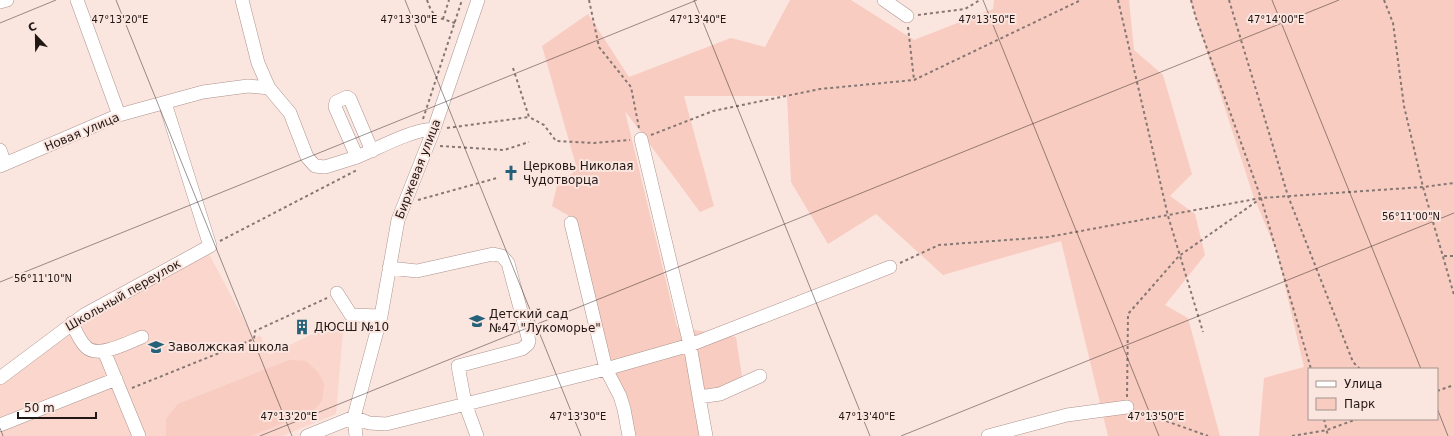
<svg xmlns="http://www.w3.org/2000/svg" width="1454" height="436" font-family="'DejaVu Sans',sans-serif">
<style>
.built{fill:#fad6cd}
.green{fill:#f8ccc0;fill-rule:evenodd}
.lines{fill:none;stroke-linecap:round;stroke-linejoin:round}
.minor-casing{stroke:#ad938c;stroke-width:14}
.path{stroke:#877773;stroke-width:2;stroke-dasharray:3 3;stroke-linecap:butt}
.minor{stroke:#fff;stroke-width:13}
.ticks{fill:none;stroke:#211715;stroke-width:1;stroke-opacity:0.45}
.labels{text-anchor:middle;stroke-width:4;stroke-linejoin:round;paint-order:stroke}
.street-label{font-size:12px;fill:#211715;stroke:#fbe5df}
.poi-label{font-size:12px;fill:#211715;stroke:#fbe5df;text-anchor:start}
.ticks-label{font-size:10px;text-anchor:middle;fill:#211715;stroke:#fbe5df;stroke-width:4;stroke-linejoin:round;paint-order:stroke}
</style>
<rect width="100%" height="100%" fill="#fbe5df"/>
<path class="built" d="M209,254L254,339L260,335L269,355L344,319L336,414L282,436H0V384L73,326Z"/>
<path class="green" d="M790,0H851L914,40L993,9L994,0H1129L1134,50L1163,75L1192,174L1170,196L1195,214L1205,255L1165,305L1188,318L1220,436H1108L1061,241L943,275L876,214L828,244L791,182L787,96H684L714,206L700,212L625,111L677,327L736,337L743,383L694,396L700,436H635L630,406L605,349L576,220L552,206L557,186L577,169L542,46L588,14L629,77L731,38L765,47Z
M1190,0H1454V436H1259L1264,378L1304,367L1277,252L1253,195ZM1309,369H1437V419H1309Z
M289,360L306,361L318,372L324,384L322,401L312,412L250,436H166V419L178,404Z"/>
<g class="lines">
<defs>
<path id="minor" d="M77,0L119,115
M242,0L258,63L269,88
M884,0L907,16
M0,2L7,0
M641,139L690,345L699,397
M0,150L5,164
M372,151L350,99L347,97L336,102L335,107L357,157C379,148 410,130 434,129
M0,166L119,115L203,92L248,86L269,88L290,113L307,157L315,166L325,167L357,157
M571,223L606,369L620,396L624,409L629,436
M389,268L417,271L493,254L502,256L508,263L529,341L528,344L522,349L458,366L465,403L477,436
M337,293L351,315L381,316
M72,323C75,330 80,341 86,347C98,359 129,342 142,337
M104,351L139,436
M0,378L84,315L210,246L165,103
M0,425L116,379
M307,436L354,417L369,423L386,424L606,369L690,345L890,267
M356,436L354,417L381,316L398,220L434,129L478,0
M706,436L699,397L720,394L760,376
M988,436L1067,415L1127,407"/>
</defs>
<use href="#minor" class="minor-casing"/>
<path class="path" d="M427,0C433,18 437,17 455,23
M589,0L599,47L631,87L639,128
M1118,0L1168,216L1203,332
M1191,0L1196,18L1261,198L1311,369
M1229,0L1288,196L1353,362L1360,369
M1384,0L1393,23L1404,106L1423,187L1454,295
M918,15L965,9L980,0
M443,19L449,0
M908,27L914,80
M513,68L529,117L544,125L556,141L594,143L630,140
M423,119L462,0
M447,128L529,117
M651,135L713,111L820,89L914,80L1081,0
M440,146L504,150L529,142
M418,200L497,178
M220,241L357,170
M1444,256H1454
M900,263L939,245L1048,237L1261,198L1423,187L1454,183
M132,388L254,339L255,331L327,298
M1437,391L1454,385
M1127,397L1128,314L1179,256L1260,199
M1138,411L1208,436
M1324,419L1328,436
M1292,436L1327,430L1357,419"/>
<use href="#minor" class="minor"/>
</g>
<path class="ticks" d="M116,0L292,436M405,0L581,436M694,0L870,436M983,0L1159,436M1272,0L1421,369M0,23L56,0M0,282L697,0M1437,408L1448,436M0,428L3,436M260,436L1339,0M901,436L1454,213"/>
<defs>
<symbol id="church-bare" viewBox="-9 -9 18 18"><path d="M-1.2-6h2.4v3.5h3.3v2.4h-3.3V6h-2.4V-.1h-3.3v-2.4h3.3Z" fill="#256279" stroke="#fbe5df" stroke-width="2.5" paint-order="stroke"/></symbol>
<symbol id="school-bare" viewBox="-9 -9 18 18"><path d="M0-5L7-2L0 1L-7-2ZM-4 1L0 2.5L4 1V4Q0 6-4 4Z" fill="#256279" stroke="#fbe5df" stroke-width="2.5" paint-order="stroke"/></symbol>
<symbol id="building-bare" viewBox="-9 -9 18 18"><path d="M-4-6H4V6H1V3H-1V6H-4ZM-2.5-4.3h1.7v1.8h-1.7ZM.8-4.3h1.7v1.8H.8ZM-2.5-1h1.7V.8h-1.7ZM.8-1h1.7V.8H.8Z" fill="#256279" stroke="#fbe5df" stroke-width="2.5" paint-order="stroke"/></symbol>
</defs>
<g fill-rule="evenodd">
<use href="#church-bare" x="500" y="162" width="22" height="22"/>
<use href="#school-bare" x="466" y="310" width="22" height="22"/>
<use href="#building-bare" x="291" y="316" width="22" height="22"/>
<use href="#school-bare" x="145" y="336" width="22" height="22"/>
</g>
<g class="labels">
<g class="street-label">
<text transform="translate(82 132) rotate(-23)" y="4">Новая улица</text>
<text transform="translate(418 169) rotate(-69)" y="4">Биржевая улица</text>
<text transform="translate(123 295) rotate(-30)" y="4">Школьный переулок</text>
</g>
<g class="poi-label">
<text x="523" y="170">Церковь Николая<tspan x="523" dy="14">Чудотворца</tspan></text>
<text x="489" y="318">Детский сад<tspan x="489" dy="14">№47 "Лукоморье"</tspan></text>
<text x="314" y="331">ДЮСШ №10</text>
<text x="168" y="351">Заволжская школа</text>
</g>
</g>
<g class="ticks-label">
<text x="120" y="23">47°13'20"E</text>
<text x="409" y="23">47°13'30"E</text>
<text x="698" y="23">47°13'40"E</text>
<text x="987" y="23">47°13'50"E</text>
<text x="1276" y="23">47°14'00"E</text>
<text x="1411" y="220">56°11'00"N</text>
<text x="43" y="282">56°11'10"N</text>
<text x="289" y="420">47°13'20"E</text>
<text x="578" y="420">47°13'30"E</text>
<text x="867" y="420">47°13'40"E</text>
<text x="1156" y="420">47°13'50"E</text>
</g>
<rect x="1308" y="368" width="130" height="52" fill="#fbe5df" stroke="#a4938e"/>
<rect x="1316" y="381" width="20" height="6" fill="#ffffff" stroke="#a4938e"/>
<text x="1344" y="388" font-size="12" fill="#211715">Улица</text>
<rect x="1316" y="398" width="20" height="12" fill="#f8ccc0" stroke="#a4938e"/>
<text x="1344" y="408" font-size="12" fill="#211715">Парк</text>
<g transform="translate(36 36) rotate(338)" stroke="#fbe5df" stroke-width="3" paint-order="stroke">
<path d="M0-3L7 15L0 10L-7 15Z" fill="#211715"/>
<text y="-6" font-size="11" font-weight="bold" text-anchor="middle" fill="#211715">С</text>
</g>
<path d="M18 412v6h78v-6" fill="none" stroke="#211715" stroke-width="2"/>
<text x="24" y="412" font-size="12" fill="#211715" stroke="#fbe5df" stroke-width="3" paint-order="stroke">50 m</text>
</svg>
